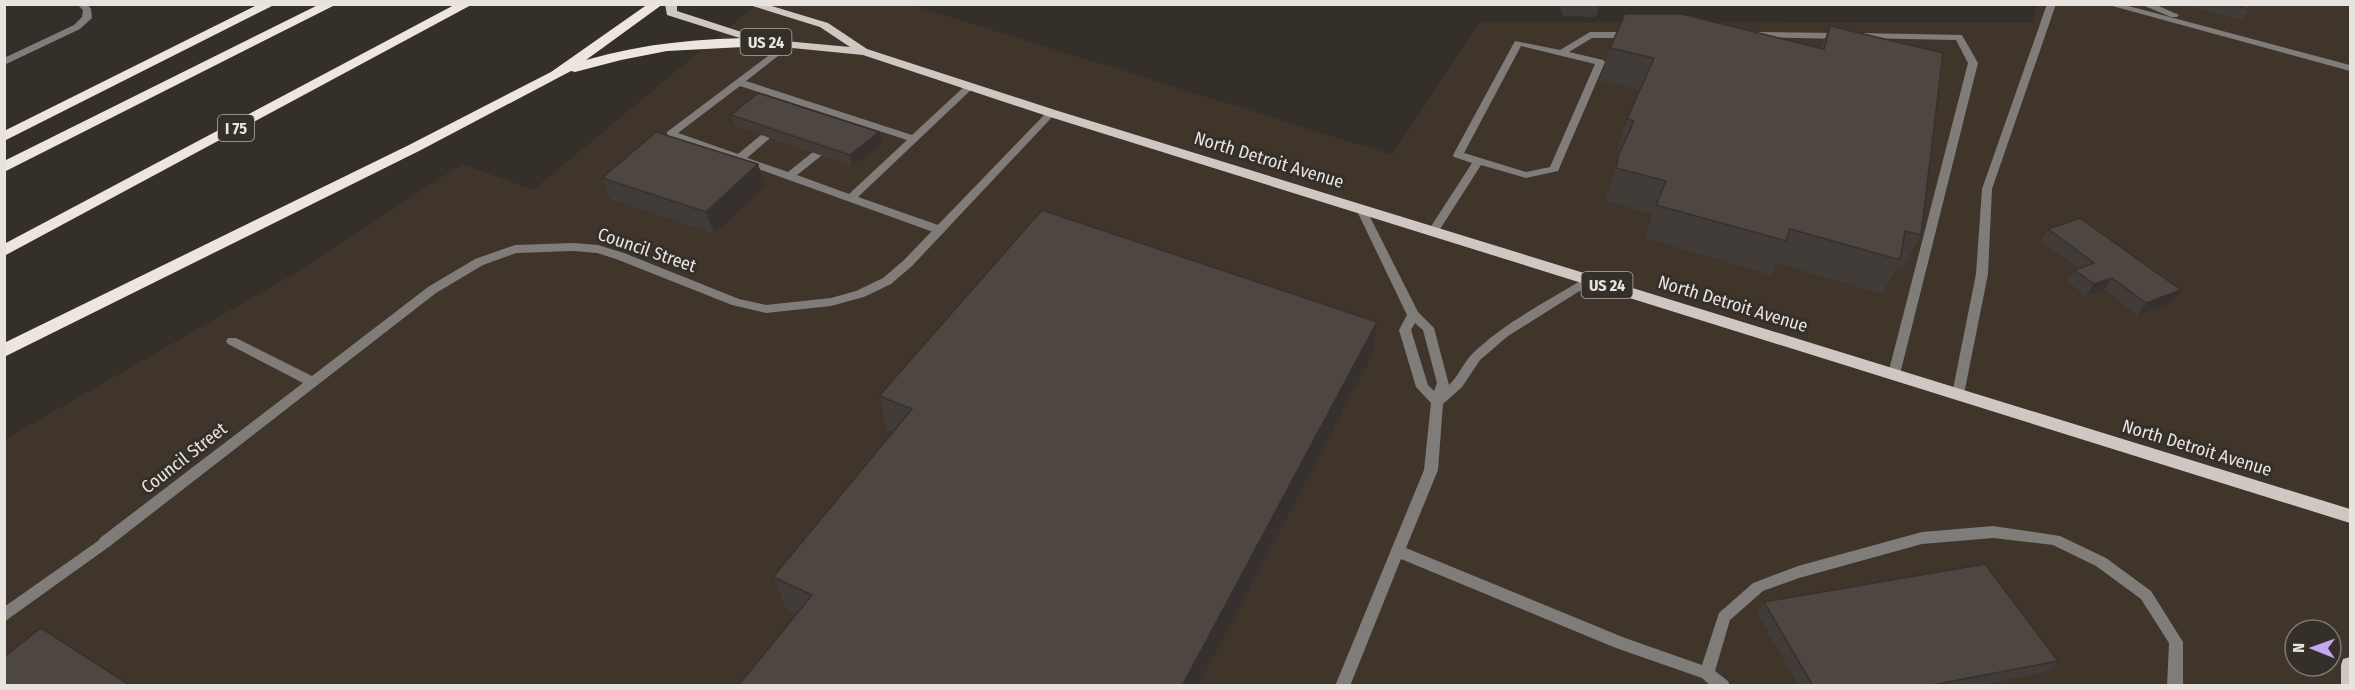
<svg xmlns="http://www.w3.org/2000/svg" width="2355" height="690" font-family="'Fira Sans Condensed',sans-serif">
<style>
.built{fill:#40352b;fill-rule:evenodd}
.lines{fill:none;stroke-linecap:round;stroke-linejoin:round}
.lane{fill:#7f7c79;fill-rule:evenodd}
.street{fill:#7f7c79;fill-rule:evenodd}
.primary{fill:#cec7c2;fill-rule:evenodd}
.highway{fill:#ede5de;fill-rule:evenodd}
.wall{fill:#423c38}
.shaded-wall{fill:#36312e}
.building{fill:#4d4641;stroke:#36312e;stroke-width:1.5}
.labels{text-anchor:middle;stroke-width:6;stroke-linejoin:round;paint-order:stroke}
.shield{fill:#352f2a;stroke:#b2ada9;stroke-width:1.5}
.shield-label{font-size:16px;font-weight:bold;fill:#e7e3df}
.street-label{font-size:18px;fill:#e7e3df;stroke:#352f2a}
</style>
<rect width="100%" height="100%" fill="#352f2a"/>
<path class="built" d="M756,5H912L1392,155L1480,22L2034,23L2036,5H2350V685H5L4,440L304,268L462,164L533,190ZM2295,630H2331V666H2295Z"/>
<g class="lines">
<path class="lane" d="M77,4H87L91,9L92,18L80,29L4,65V58L74,25L82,17L83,10Z
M2047,4H2056L1992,189L1988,274L1964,394L1962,397H1954L1952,394L1976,274L1982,189Z
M2105,4H2121L2350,65V71Z
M2140,4H2154L2179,15L2177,17H2171Z
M1590,32H1630L1635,35L1630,38H1592L1569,52L1603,60L1605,62L1558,171L1526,178L1481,165L1437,234H1429L1428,231L1472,163L1454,157L1453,155L1515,41L1560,50ZM1521,46L1595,64L1550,167L1526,172L1464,153Z
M1755,32L1840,33L1845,36L1840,39L1752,37L1750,35Z
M1860,33L1962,35L1978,63L1900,374L1898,377H1890L1888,374L1968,63L1956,40L1857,38V34Z
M788,41L793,44L791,46L746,81L912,135L967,84H973V88L858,197L944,227L945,230L944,233H936L667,136V132ZM740,86L907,140L849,194L797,175L821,156L822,154L821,152H813L788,172L747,158L769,139V135H761L738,154L678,133Z
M1361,206L1366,209L1418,312L1434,328L1449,385C1459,376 1464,361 1474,352C1507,321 1549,300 1587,277H1595L1597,280L1508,336L1480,360L1462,387L1443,404L1438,470L1406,548L1625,638L1702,665L1719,613L1753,583L1798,566L1922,532L1993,526L2060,536L2106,558L2151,591L2183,642V686H2167L2169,643L2141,599L2096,566L2053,545L1993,538L1922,544L1799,578L1763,591L1730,620L1715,671L1728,681L1730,686H1711L1702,678L1616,648L1401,559L1350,686H1335L1424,470L1431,403L1416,387L1399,330L1407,315L1356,209ZM1415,323L1423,330L1437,383L1434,391L1428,385L1411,330Z
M105,536L110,538L112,542L110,546L4,622V607Z"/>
<path class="street" d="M1051,110L1056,113L1054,115L912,266L891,284L864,297L831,306L766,313L732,305L616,259L597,253L573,251L516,253L483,265L436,293L110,546L105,548L100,546L98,542L100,538L303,383L228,344L226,341L228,338H236L312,376L428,287L475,259L515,245L573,243L598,245L624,253L739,299L766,305L831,298L856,291L883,278L904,260L1048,111Z"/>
<path class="primary" d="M665,4H677V11L763,39L850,47L820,27L746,4H765L828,23L867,49L1055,110L2350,509V523L1047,116L863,55L762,45L667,15Z
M2350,657V686H2341V665L2343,659Z"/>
<path class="highway" d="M259,4H276L4,141V131Z
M320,4H337L4,172V161Z
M456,4H473L4,256V244Z
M648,4H663L586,60C644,43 703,38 762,38L769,42L762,46L667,51L621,60L575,72L571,71L419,151L4,357V343L409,145L551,72Z"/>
</g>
<path class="wall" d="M1559,4H1599V5L1596,17L1563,16Z
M2182,4H2250L2249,9L2241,20Z
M1830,26L1921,235L1902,268L1897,267L1882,294L1776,263L1771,275L1645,238L1653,214L1606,201L1609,187L1620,153L1617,152L1627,119L1640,90L1600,80L1610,48H1821Z
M731,115L879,132L882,144L852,166L735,126Z
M758,164L765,186L714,234L610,199L602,178Z
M2048,229L2181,290L2172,302L2137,315L2104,289L2086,296L2067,281L2075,270L2078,268L2041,241Z
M1377,322L1372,356L1198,686H738L797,614L786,608L773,577L893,432L887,430L879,396Z
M1764,602L2058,661L2047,672L1976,686H1799L1757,613Z"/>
<path class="shaded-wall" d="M879,132L882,144L852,166L850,155Z
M758,164L765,186L714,234L706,212Z
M2112,278L2104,289L2086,296L2094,284Z
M2181,290L2172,302L2137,315L2146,303Z
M1377,322L1372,356L1198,686H1182Z"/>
<path class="building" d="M1566,4H1599V5H1566Z
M2232,4H2250L2249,9Z
M1625,14H1681L1824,49L1830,26L1943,53L1921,235L1905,231L1900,260L1790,229L1786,241L1656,205L1666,181L1616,168L1619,154L1634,121L1627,119L1654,58L1610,48Z
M758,93L879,132L850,155L731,115Z
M656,132L758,164L706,212L602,178Z
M1042,210L1377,322L1182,686H738L812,595L773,577L912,409L879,396Z
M2080,218L2181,290L2146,303L2112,278L2094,284L2075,270L2094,263L2048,229Z
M1985,564L2058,661L1927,686H1813L1764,602Z
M41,628L131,686H4V657Z"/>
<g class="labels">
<g class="shield">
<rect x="740.5" y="29" width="51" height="26" rx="4.5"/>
<rect x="218" y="115" width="36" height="26" rx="4.5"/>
<rect x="1581.5" y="272" width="51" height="26" rx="4.5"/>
</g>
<g class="shield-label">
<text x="766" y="48">US 24</text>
<text x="236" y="134">I 75</text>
<text x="1607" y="291">US 24</text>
</g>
<g class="street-label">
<text transform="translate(1269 160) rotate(17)" y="6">North Detroit Avenue</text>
<text transform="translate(647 250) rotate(19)" y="6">Council Street</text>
<text transform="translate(1733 304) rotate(17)" y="6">North Detroit Avenue</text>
<text transform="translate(2197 448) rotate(17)" y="6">North Detroit Avenue</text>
<text transform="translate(184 458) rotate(-38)" y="6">Council Street</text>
</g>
</g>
<rect width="2355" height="690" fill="none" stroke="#e7e3df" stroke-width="12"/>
<g transform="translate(2313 648) rotate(271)"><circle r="28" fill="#352f2a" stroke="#7c7772" stroke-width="1.5"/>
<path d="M0-4.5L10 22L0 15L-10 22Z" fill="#c3a7f2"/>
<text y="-9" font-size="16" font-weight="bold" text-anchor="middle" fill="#e7e3df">N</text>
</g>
</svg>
